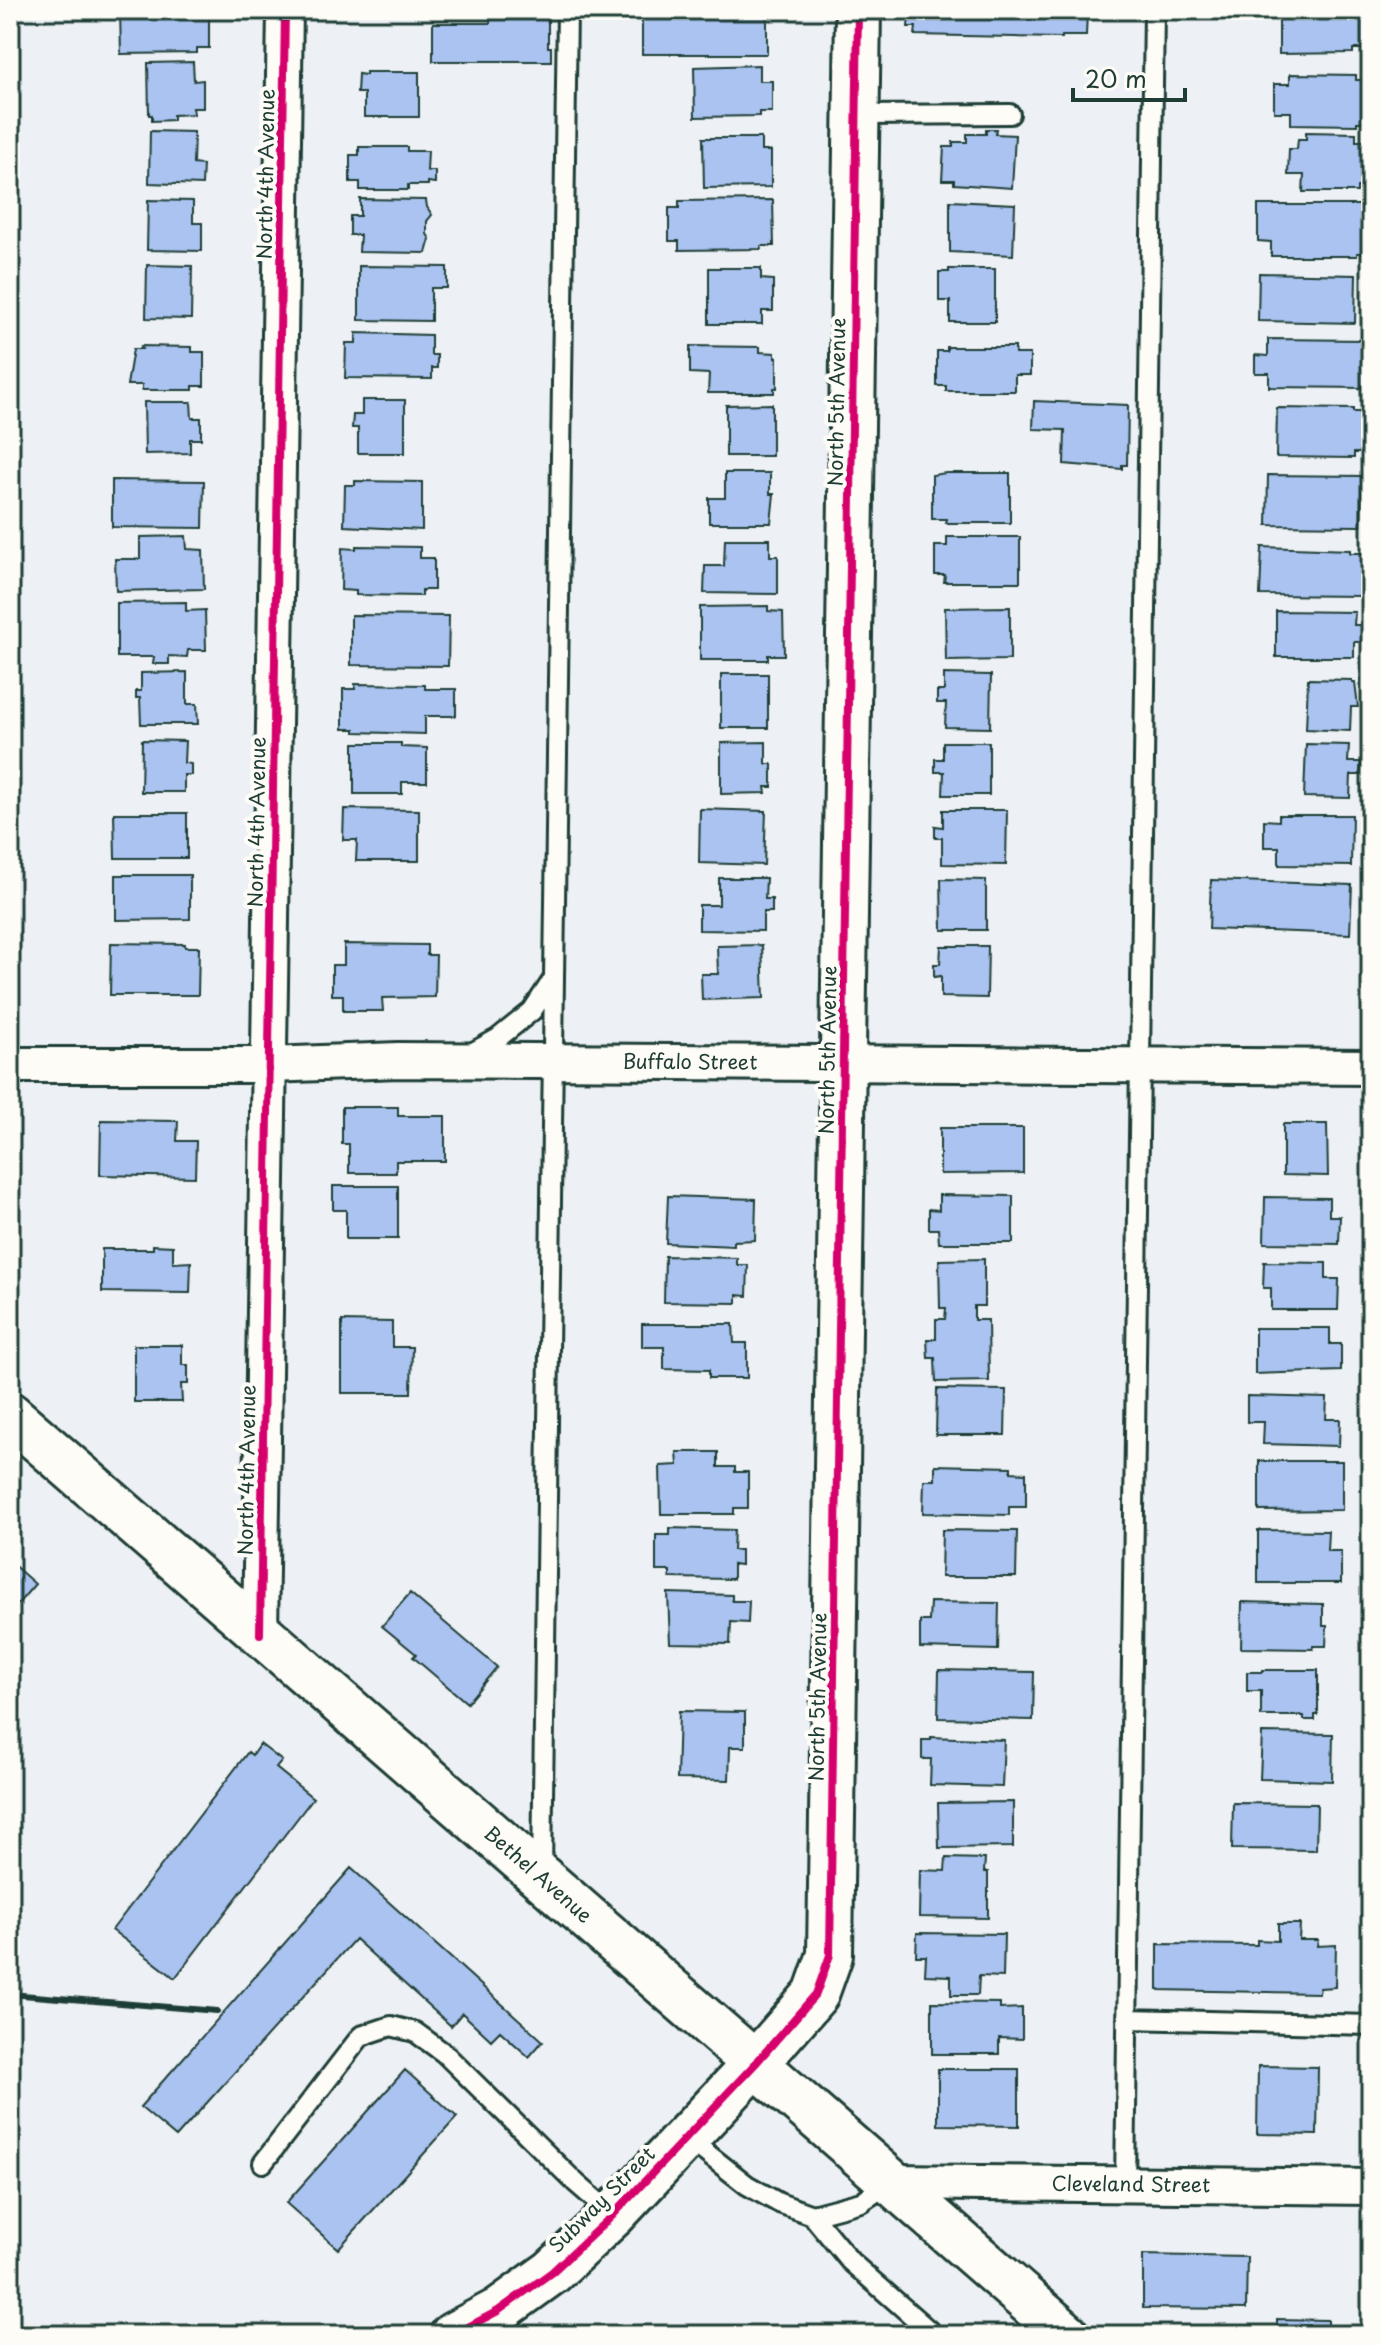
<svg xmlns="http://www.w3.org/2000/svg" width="1381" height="2345" font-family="'Playpen Sans',sans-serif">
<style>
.building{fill:#abc3f1;stroke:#1f3d34;stroke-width:2}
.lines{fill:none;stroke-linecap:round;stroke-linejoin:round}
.lane-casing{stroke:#1f3d34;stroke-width:24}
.street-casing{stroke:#1f3d34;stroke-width:40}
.secondary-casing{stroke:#1f3d34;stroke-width:50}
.lane{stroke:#fdfcf7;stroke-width:18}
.street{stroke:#fdfcf7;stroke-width:34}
.secondary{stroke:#fdfcf7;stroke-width:44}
.rail{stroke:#1f3d34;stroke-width:6}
.cycleway-casing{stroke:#fdfcf7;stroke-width:13}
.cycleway{stroke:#d6006c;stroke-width:8}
.labels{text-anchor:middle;stroke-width:8;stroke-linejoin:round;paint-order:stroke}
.street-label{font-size:20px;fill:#1f3d34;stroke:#fdfcf7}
</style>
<rect width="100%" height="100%" fill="#edf1f6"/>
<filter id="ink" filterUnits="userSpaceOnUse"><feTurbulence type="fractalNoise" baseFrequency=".0125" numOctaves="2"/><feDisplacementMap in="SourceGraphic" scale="16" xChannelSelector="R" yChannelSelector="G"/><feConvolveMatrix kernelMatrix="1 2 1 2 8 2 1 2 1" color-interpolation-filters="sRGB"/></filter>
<g filter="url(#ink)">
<path class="building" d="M120,10H199V15H209V48H197V53L121,54Z
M490,10H548V47H551V61H433V23H490Z
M642,10H767V54H642Z
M914,10H1087L1086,36H1062V38L915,35L916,27H908L909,15H914Z
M1279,10H1369L1370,49H1353V53L1279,54Z
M193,62L194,81L203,80V108H193L194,114L173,115V120L152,121V115H149L148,63Z
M759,65V81H772V112H759V116L695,117L694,67Z
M366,72H419V117H364V93H357L358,74L366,75Z
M1290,74L1356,75V80H1371V122H1357V125L1291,124V112H1274V84H1290Z
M986,129H996L995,134L1015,135L1012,188L954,184V180H942L944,147H953V142H967V134H986Z
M150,131L194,132L193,164L203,165L202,185L149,183Z
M1306,132L1356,133V141H1367V187H1357V192H1303L1304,175H1288L1289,149H1297L1298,139H1306Z
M703,138H761V151H771V187L704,188Z
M359,147H407V151H428L427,171H435V183L428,182V185H408V190H360V182H350V155H359Z
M360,199L426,200L427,207L432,215L427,221V234L430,239L426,253L359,252L360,235H350V216H360Z
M148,200L193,201V223H202V251L147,250Z
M773,200L774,246H761V249L679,250V241H669V208H679V201Z
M950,201L1015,204L1013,255L950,252Z
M1258,205H1367V253H1357V256H1271V242L1258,241Z
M147,265L192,266L191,319L146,318Z
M359,266L447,267V288H431V321L359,320Z
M709,268H761V279L773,280V311H762V324H709Z
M949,269H995V322H950V301H939V272H949Z
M1259,273L1356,275L1355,323L1258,321Z
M356,333L431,335V355H437V368H432V379L345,378L346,343H356Z
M1268,339L1366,340V388L1269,387V373H1255V355L1268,356Z
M141,346L192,347V352H204V386H193V390H142V385H127L133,349H142Z
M690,346L760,347V352L775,353V357H777V388H774V393H708L709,374L690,373Z
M947,347H1015V354H1030V375H1015V391H946V386H937V351H947Z
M362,400H405V453H358V428H352L353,415H362Z
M1034,401L1128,405L1127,465H1122V469L1064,464L1065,430L1033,429Z
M144,402H191L192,418H201V439H190V453L145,454Z
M772,404V456H726V405Z
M1277,408L1353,409V412H1366V453H1354V458L1276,457Z
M725,473H770V494H774L771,523H709V498H725Z
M946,473H1010V523H946L947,519H932V475Z
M1268,475L1362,476L1361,526L1267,525Z
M112,480L204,481L203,528L112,527Z
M355,481L422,482V530L344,526L345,485H355Z
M186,536L187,549L203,550L204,589L116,591L115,559H140V537Z
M947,537H1020V582H944L945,575H935V546H947Z
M725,539H770V556H778V594L704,593L705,566H724Z
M356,546L420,547V558H434V590H422V596L356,595V591L341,590L342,548L356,549Z
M1262,547L1350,550V553H1363L1361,596L1260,595Z
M186,602V611L205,610L206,650H188L187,657L169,656V664H153L154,657H117V603Z
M768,606V611L783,612L784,655H768V660H700V607Z
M1010,607V660L946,661L945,608Z
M1276,611L1355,612L1354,625H1362V642H1354V657H1276Z
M351,615L449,616L448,666L351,665Z
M187,672V704H197L198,724H141L140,698H136V691H141V673Z
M721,674H768V728H721Z
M944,674L991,675L990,728L945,727L946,703H937V691H944Z
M1308,679L1352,680V683H1355L1358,707H1351L1350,731L1306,729Z
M355,684L425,685V689H456V716H425V734L355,732V729H343V689H355Z
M142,740L185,741L184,763L191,764V775H184V792H141Z
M766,742V764H772V787H765L766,793L721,794V743Z
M943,742H989V795H943L944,772H935V759H943Z
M354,743H401V747L427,748V782H402V794H354Z
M1306,744L1349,745L1348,762H1361L1360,775H1351L1350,798L1304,797Z
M344,809L419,810V861H356L357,840H343Z
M700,809L766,811L764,865L699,863Z
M943,810H1007L1006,865L942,864V838H935V826L943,827Z
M114,813H187V858H115Z
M1279,815H1352L1351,866L1279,865V847H1264V820L1279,821Z
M116,875H190V919L116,920Z
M719,878H766L765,899H772V912H763V931L699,930V905H719Z
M941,879L986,880V930H942Z
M1211,880L1352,885L1350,934L1209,929Z
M111,943L185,944V947H199L198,995H110Z
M344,944L427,945V955H436L435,997L382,998L383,1011H343V995H332V965H344Z
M762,945L764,998L702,1000L701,974H718L717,946Z
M941,946H988L987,998L941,997V976L934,977V964H940Z
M342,1107H398V1116H445V1161H396V1173H349V1144H342Z
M101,1120L178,1121L177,1141H196L195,1177L100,1175Z
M1283,1124H1327L1328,1176L1283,1175Z
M940,1128H1023V1173L940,1174Z
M333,1186H398V1239H346V1210H333Z
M939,1195L1013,1196V1243H939L938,1229H929V1209L939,1210Z
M668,1196L756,1199L755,1240L734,1241V1246L666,1243Z
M1265,1197L1329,1198V1216H1340L1339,1244L1264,1243Z
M153,1245L173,1246V1263L191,1262L190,1293L102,1292V1249H153Z
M665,1256L737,1258V1265H748L747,1296L737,1295V1303L664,1302Z
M984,1259V1306H974V1320H988L989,1381L936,1382L935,1358H928L927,1339H936V1319H945L946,1308H940L939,1260Z
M1264,1262L1326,1263V1279H1339L1338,1310H1271V1288H1263Z
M342,1321L392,1322V1347H412L411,1393H342Z
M642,1324H733L734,1343H747V1378H709V1370L664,1369V1347H642Z
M1255,1328H1330V1344H1341V1371L1255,1374Z
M134,1345H182V1365H188V1384H181L182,1402H134Z
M937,1389L1006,1390L1005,1435H936Z
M1247,1396L1327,1398L1326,1419H1340L1339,1446L1263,1444L1264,1422H1247Z
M677,1452H718V1467H735V1472H748V1508H734V1514H661L660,1466L678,1465Z
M1259,1461H1342V1510L1259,1511Z
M935,1465L1011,1467V1472L1026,1473V1507H1009V1515L923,1513L924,1480H935Z
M670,1528L734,1530L733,1550H741V1565L733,1564V1579L670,1578V1571H656V1535H670Z
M942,1530L1017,1531L1016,1577H941Z
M1258,1530L1328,1531L1327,1551H1341V1583H1258Z
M10,1562L35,1584L10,1613Z
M410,1593L497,1667L467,1703L413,1657L416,1654L382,1626Z
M668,1593L732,1595V1601H749L748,1623L731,1622L730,1644L670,1643Z
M930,1602L999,1603L998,1650L920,1648V1621H929Z
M1242,1602L1323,1604V1626H1327L1326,1646H1313V1649L1241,1648Z
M939,1670L1034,1672L1033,1720L938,1718Z
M1262,1670H1318V1715H1315V1720H1304V1716H1261V1691H1247V1672H1262Z
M679,1711L745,1712V1747H730L729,1780L677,1779Z
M1262,1733L1333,1734L1332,1781L1260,1779Z
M931,1737L1004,1740L1002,1787L930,1785L931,1759H922V1740H931Z
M260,1744L282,1761L276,1768L313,1798L175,1978L112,1930L248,1752L252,1755Z
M1013,1802V1847L939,1848L938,1803Z
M1233,1803L1317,1804L1316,1850L1232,1849Z
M946,1858L985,1859L984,1872H988V1918L919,1917L920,1870L945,1871Z
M351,1868L543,2041L529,2057L500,2031L491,2040L462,2013L451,2026L355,1939L176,2137L140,2107Z
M1278,1924H1300L1299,1940H1318L1317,1946L1336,1945L1335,1987L1320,1988L1319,1993L1158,1990V1944L1257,1945V1940L1278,1941Z
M917,1933L1004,1934L1003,1977L979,1976L978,1995H951V1976L925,1975L926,1956H916Z
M932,2002L1000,2003V2009L1022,2008V2039L999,2038V2054H932Z
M1258,2066L1318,2067L1317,2135L1257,2134Z
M938,2069H1019V2126L938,2125Z
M405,2070L457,2117L338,2249L286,2203Z
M1143,2255L1247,2257L1246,2309L1143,2308Z
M1277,2319L1328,2320V2335H1277Z"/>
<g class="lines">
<defs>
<path id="lane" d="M857,115L1010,114
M468,1055L497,1039L532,1011L554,978
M542,1871L567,10
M1127,2019L1371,2025
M686,2137L747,2185L779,2203L812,2215L850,2261L934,2335
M263,2163L361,2036L391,2026L415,2032L444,2053L576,2183L613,2215
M1125,2185L1154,10
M812,2215L861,2202L891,2182"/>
<g id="street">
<path id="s1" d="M10,1065H270L398,1060L1371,1067"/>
<path d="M260,1634L285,10"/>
<path id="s2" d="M891,2182L1371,2187"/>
</g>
<g id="secondary">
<path id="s3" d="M10,1415L1067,2335"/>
<path d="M453,2335L498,2311L552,2272L613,2215L755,2064L816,1994L830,1955L858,10"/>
</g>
</defs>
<use href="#lane" class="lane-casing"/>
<use href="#street" class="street-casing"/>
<use href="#secondary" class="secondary-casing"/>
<use href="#lane" class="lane"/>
<use href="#street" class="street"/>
<use href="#secondary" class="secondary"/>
<path class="rail" d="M10,1994L217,2011"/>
<defs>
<path id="cycleway" d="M260,1634L285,10
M453,2335L498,2311L552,2272L613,2215L755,2064L816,1994L830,1955L858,10"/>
</defs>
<use href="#cycleway" class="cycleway-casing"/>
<use href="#cycleway" class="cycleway"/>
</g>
</g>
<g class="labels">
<g class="street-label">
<text transform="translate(266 174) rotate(-89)" y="7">North 4th Avenue</text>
<text transform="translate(837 402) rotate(-89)" y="7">North 5th Avenue</text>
<text transform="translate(257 822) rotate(-89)" y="7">North 4th Avenue</text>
<text transform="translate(828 1050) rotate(-89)" y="7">North 5th Avenue</text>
<text dy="7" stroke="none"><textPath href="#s1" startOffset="680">Buffalo Street</textPath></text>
<text transform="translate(247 1470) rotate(-89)" y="7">North 4th Avenue</text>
<text transform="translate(818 1697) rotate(-89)" y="7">North 5th Avenue</text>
<text dy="7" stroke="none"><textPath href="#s3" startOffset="700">Bethel Avenue</textPath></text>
<text dy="7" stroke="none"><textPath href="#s2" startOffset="240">Cleveland Street</textPath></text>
<text transform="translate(602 2200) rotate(-45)" y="7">Subway Street</text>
</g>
</g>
<rect width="1381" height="2345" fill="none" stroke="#fdfcf7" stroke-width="40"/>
<rect x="20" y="20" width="1341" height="2305" fill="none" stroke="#1f3d34" stroke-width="3" filter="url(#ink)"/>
<path d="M1073 88v12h112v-12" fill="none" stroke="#1f3d34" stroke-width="4"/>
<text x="1085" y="88" font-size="24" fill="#1f3d34" stroke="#fdfcf7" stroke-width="6" paint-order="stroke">20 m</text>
</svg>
